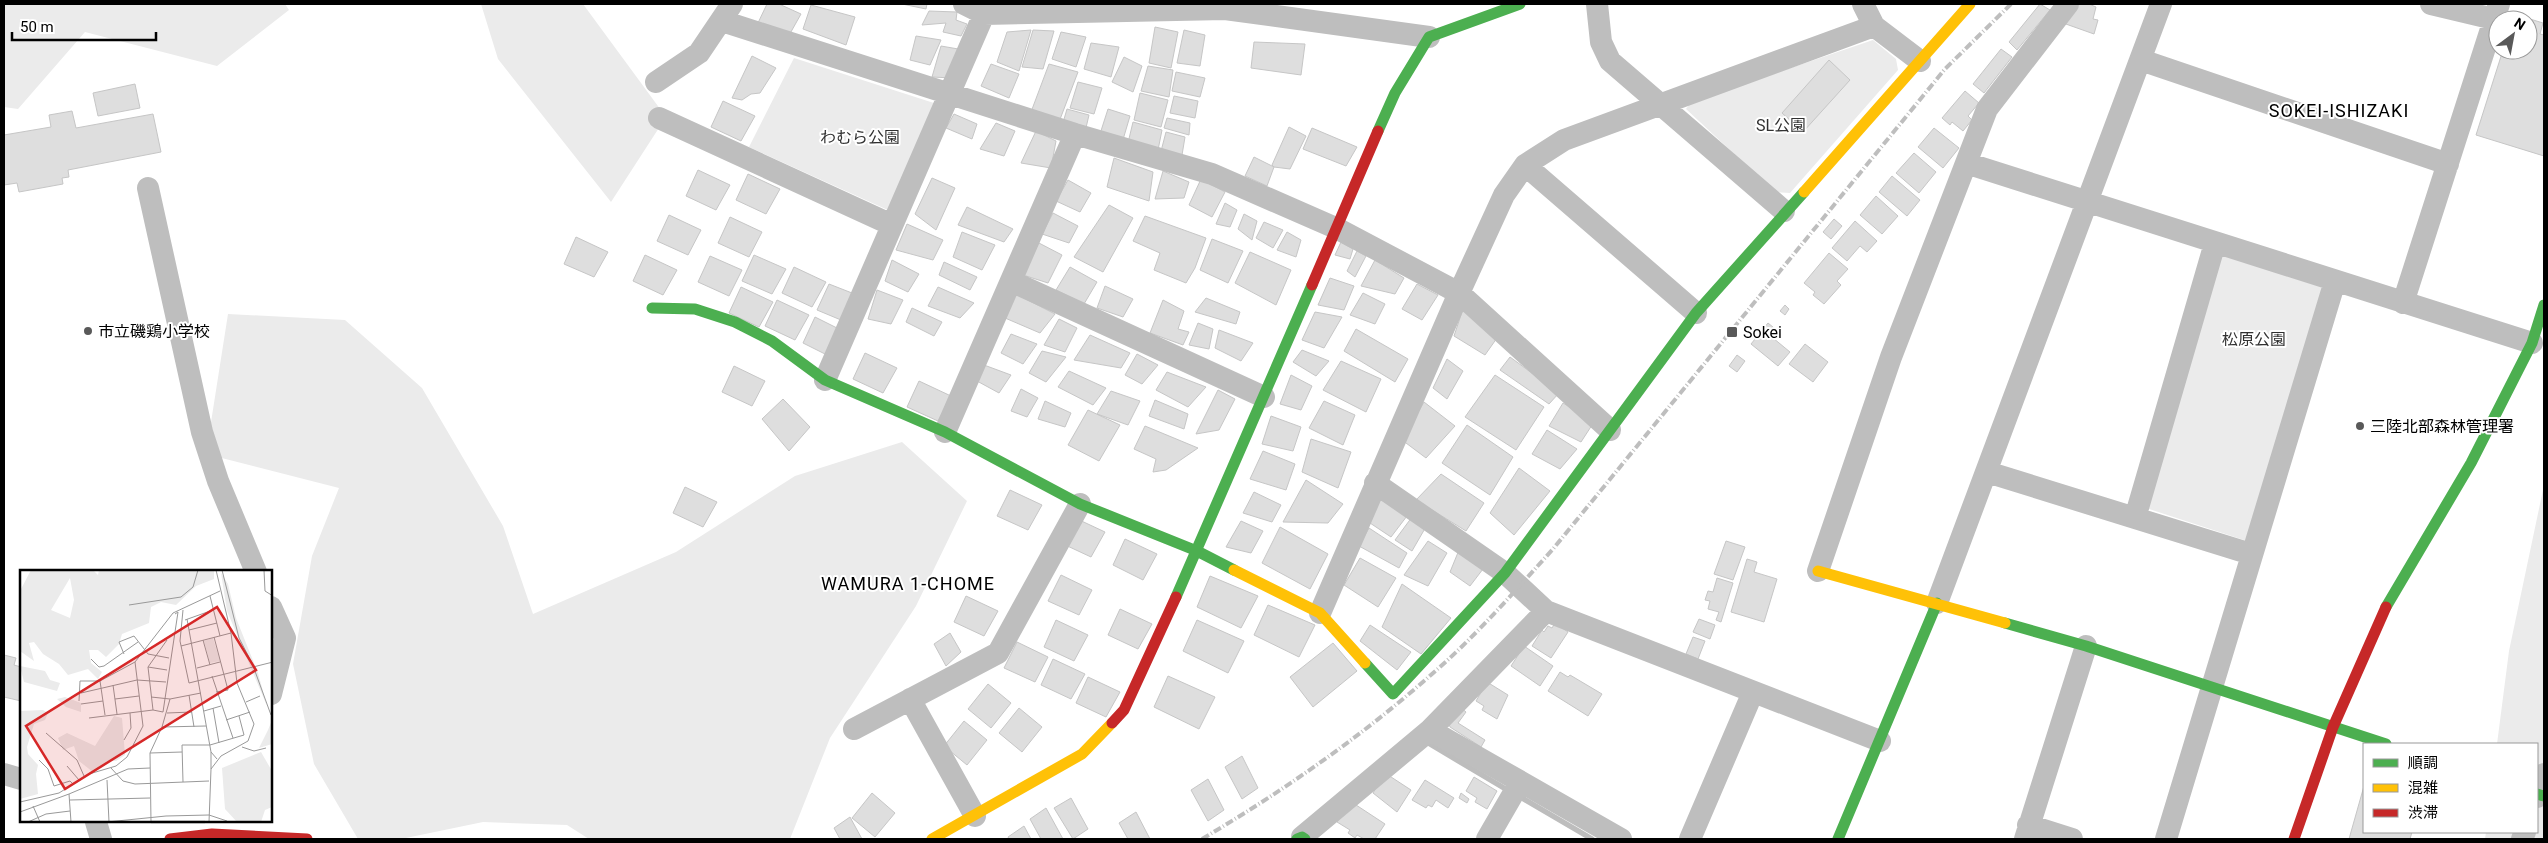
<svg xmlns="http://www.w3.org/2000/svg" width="2548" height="843" font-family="Roboto,'Noto Sans JP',sans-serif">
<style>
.green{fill:#ebebeb}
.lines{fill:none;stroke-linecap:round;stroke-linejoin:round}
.stream{stroke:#bdbdbd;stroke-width:5.5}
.building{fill:#dedede;stroke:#c6c6c6}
.street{stroke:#bebebe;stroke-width:22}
.fast{stroke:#4caf50;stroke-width:11}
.slow{stroke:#ffc107;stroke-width:11}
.jam{stroke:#c62828;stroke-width:11}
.rail{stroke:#bebebe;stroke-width:4;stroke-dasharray:8 2.5 1 2.5;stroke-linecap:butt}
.poi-dot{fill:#595959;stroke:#fff;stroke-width:2}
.labels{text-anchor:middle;stroke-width:4;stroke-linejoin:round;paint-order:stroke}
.park-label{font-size:16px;fill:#313131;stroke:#fff}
.poi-label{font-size:16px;fill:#000;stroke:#fff;text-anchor:start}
.neighbourhood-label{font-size:18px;letter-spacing:1px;fill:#000;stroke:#fff}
.inset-river{fill:none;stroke:#bdbdbd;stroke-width:2.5}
.inset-road{fill:none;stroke:#999;stroke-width:1}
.view{fill:#d62828;fill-opacity:0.15;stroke:#d62828;stroke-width:2.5}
.inset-edge{fill:none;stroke:#000;stroke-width:2.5}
</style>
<rect width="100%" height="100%" fill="#fff"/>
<path class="green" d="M4,4H285L289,10L217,66L85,32L18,109L4,107Z
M481,4H583L666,117L611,202L498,59Z
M1873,40L1896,59L1898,70L1790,193L1775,192L1686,109L1691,102Z
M794,58L937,104L890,211L749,147Z
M2222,252L2327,286L2250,542L2146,508Z
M228,314L345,320L422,388L503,526L533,614L676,552L795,476L902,442L967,501L916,606L830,738L790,839H589L567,825L483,822L401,839H358L314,764L293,664L312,556L339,488L206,454Z
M2544,485V839H2485L2486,832H2537V744H2497L2509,651Z"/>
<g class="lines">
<path class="stream" d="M1425,741L1509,791
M1517,795L1592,839"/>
</g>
<path class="building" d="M767,4H779L801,14L787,39L757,25Z
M902,4H927L926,9Z
M2040,4L2050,10L2017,50L2009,42Z
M2076,4H2089L2096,7L2093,19L2098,20L2094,34L2063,23Z
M811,5L855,17L846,45L803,29Z
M929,11L957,12L956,20L967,24L961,36L943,32L946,23L922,25Z
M2514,14L2543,23L2540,34L2544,35V156L2476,135L2503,50H2528V20H2512Z
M1155,27L1178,32L1171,68L1149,63Z
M1031,30L1019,71L997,62L1007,32Z
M1033,30L1054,31L1043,69L1022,67Z
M1184,30L1205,35L1200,66L1177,63Z
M1061,32L1086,37L1076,67L1052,59Z
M916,36L941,40L930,65L910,60Z
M1254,42L1305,44L1301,75L1251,68Z
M1091,43L1119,47L1111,77L1084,69Z
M941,46L964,50L953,78L932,77Z
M2001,49L2012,57L1984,93L1973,84Z
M752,56L776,68L760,93L751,94L742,100L732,98Z
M1124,57L1142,66L1133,92L1112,82Z
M1829,60L1850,80L1803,132L1782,113Z
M991,64L1019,74L1009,98L981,86Z
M1049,64L1078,72L1059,122L1031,112Z
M1148,66L1173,70L1169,97L1141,91Z
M1176,72L1205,78L1200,97L1172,91Z
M1078,82L1102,88L1094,114L1070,108Z
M135,84L140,108L98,116L93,93Z
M1965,91L1979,103L1968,116L1972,120L1963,131L1952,122L1950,125L1942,118Z
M1140,93L1168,100L1161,127L1134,120Z
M1174,96L1198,101L1195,118L1170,113Z
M723,101L755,116L741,141L711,127Z
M1067,109L1089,115L1085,132L1062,126Z
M1108,109L1130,116L1122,143L1099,137Z
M72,111L76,128L153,114L161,152L68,170L69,177L62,178L63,184L19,192L17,183L4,185V135L51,127L49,115Z
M954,114L977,124L972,139L946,128Z
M1167,118L1190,123L1189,135L1164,128Z
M1133,122L1162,130L1157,155L1127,147Z
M996,123L1015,131L1004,156L980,149Z
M1289,127L1306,136L1290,169L1274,167L1272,165Z
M1312,128L1357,147L1346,166L1303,149Z
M1934,128L1959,148L1943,168L1918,147Z
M1036,131L1056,141L1051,168L1021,163Z
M1166,132L1185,137L1181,161L1160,155Z
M1914,153L1936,172L1919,193L1896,173Z
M1254,157L1274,167L1267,186L1245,176Z
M1114,158L1153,172L1149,201L1107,187Z
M698,170L730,185L716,210L686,196Z
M1163,171L1189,182L1184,198L1155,199Z
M748,174L780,189L766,214L736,200Z
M1892,176L1920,200L1907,216L1879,192Z
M932,178L955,188L936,230L915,214Z
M1201,179L1225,192L1212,217L1189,205Z
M1068,180L1091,193L1080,212L1056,201Z
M1876,196L1898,216L1882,234L1860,215Z
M1225,203L1237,210L1230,227L1216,224Z
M1109,205L1133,218L1103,272L1074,257Z
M967,207L1013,229L1004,242L958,225Z
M1053,213L1078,226L1069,243L1042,234Z
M1244,214L1257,221L1252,240L1238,229Z
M669,215L701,230L688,255L657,241Z
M1145,216L1206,238L1195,268L1186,283L1154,270L1160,253L1133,241Z
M730,217L762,232L749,257L718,243Z
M1834,219L1842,226L1831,239L1823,232Z
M1855,221L1877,241L1867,252L1860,246L1847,261L1832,248Z
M1264,222L1283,230L1273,248L1256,238Z
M907,224L943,240L933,260L896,250Z
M962,232L995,245L982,270L953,257Z
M1287,232L1301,240L1296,257L1277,250Z
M576,237L608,252L594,277L564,264Z
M1212,239L1243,251L1228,283L1200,270Z
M1037,242L1062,255L1048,283L1023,275Z
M1341,242L1353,249L1350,259L1335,255Z
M1357,251L1366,256L1355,277L1347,271Z
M1250,252L1291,270L1276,305L1235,283Z
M1829,253L1848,269L1837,281L1841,285L1824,304L1813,295L1815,292L1804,283Z
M645,255L677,270L663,295L633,281Z
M754,255L786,269L772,294L742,281Z
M710,256L742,270L729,296L698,282Z
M892,260L919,274L908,292L885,281Z
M1375,260L1404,278L1395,294L1361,286Z
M944,262L977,277L970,290L939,275Z
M794,267L826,282L812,307L782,293Z
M1070,267L1097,282L1084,304L1056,290Z
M1330,278L1354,286L1344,310L1318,305Z
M829,284L852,293L841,320L817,310Z
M1417,284L1438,295L1422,320L1402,309Z
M1105,286L1133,299L1123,317L1097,308Z
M741,287L773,302L759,327L729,313Z
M938,287L974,303L960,318L928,306Z
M877,290L903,300L891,324L868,319Z
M1363,293L1385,304L1375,324L1350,315Z
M1016,294L1055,314L1040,333L1005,318Z
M1206,298L1240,312L1236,324L1195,312Z
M777,300L809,315L795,340L765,326Z
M1163,300L1184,311L1178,329L1189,332L1183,345L1150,333Z
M1785,305L1789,309L1785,315L1780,311Z
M912,308L942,322L934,336L906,322Z
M1463,309L1497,338L1485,355L1454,336Z
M1315,312L1342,317L1324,348L1302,340Z
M815,317L841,330L827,355L803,343Z
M1059,319L1077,328L1065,352L1044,345Z
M1198,323L1213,329L1209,349L1189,345Z
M1768,323L1779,332L1773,338L1790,352L1778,366L1751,344Z
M1356,329L1408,359L1395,382L1344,351Z
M1219,330L1253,343L1241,361L1215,348Z
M1011,334L1037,344L1023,364L1001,353Z
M1090,335L1130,353L1121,368L1074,360Z
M1805,344L1828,362L1813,382L1789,364Z
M1302,350L1329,361L1316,376L1293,362Z
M1042,351L1066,357L1046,382L1029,373Z
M865,353L897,368L883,393L853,379Z
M1137,354L1158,365L1142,384L1125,375Z
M1737,355L1745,361L1737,372L1729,366Z
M1510,357L1559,393L1549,404L1500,370Z
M1447,359L1463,371L1447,399L1433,388Z
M1341,361L1381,379L1366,412L1323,390Z
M984,365L1011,375L999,393L977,381Z
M734,366L765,381L752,406L722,392Z
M1069,371L1106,388L1093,405L1058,387Z
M1167,372L1206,387L1188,407L1156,390Z
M1291,375L1312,386L1301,410L1280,404Z
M1495,375L1544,407L1516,450L1465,417Z
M919,381L951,396L938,421L907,407Z
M1021,389L1038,398L1027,417L1011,411Z
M1218,390L1235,399L1219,430L1196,434Z
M1111,391L1140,401L1128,425L1097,414Z
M783,399L810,427L789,451L762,419Z
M1155,400L1188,414L1184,429L1149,416Z
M1045,401L1071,413L1065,427L1038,419Z
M1324,401L1355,415L1343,445L1309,428Z
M1424,402L1455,426L1426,458L1402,440Z
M1563,403L1594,422L1581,442L1549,426Z
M1088,410L1120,425L1099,461L1068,445Z
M1271,416L1301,427L1293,451L1262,444Z
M1467,425L1513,457L1490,495L1442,463Z
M1145,426L1198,448L1166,470L1153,472L1156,459L1134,449Z
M1547,430L1577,449L1560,469L1532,454Z
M1311,439L1351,452L1338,488L1302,472Z
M1263,451L1295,464L1286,490L1250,479Z
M1519,468L1550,491L1514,535L1490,513Z
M1441,474L1484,503L1466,531L1416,500Z
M1306,480L1343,504L1328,523L1283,522Z
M685,487L717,502L703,527L673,513Z
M1010,490L1042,505L1028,530L997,516Z
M1254,492L1281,505L1272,522L1243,513Z
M1375,496L1407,516L1391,537L1367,521Z
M1073,517L1105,532L1091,557L1061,543Z
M1412,517L1427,525L1412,551L1395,540Z
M1241,521L1263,531L1251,553L1226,547Z
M1280,527L1328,554L1310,589L1262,563Z
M1369,528L1407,553L1399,568L1359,546Z
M1125,539L1157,554L1143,580L1113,565Z
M1428,541L1447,553L1428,586L1404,575Z
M1726,541L1745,547L1733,580L1714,574Z
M1459,550L1483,569L1470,586L1450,572Z
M1360,558L1396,578L1378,607L1344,585Z
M1747,559L1757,562L1754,572L1777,579L1764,622L1731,612Z
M1061,575L1092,590L1079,615L1048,601Z
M1210,576L1258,596L1241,628L1197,607Z
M1717,578L1733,583L1721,622L1716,620L1719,612L1708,609L1710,601L1705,600L1708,591L1713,592Z
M1402,584L1451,618L1421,654L1382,627Z
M966,596L998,611L984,636L954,622Z
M1268,605L1315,625L1299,657L1254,635Z
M1120,609L1152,624L1138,649L1108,635Z
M1699,619L1715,625L1710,639L1693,632Z
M1056,620L1088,635L1074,661L1044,647Z
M1197,620L1244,641L1228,673L1183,651Z
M1555,623L1568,632L1551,658L1532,646L1542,630L1544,632L1548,626L1552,628Z
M1370,625L1411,652L1397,670L1360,641Z
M950,633L961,652L946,666L934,644Z
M1693,637L1705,641L1698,659L1686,654Z
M1017,642L1048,657L1035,682L1004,668Z
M1333,643L1357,671L1313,707L1290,677Z
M1524,646L1553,666L1540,686L1511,666Z
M4,655L16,658L14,665L21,667V701L4,697Z
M1053,659L1085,674L1071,699L1041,685Z
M1560,672L1568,677L1570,675L1602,694L1588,716L1548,691Z
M1168,676L1215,697L1199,729L1154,707Z
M1088,677L1120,692L1106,717L1076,703Z
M1487,682L1508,695L1497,719L1482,710L1484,706L1476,701Z
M988,684L1011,703L991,728L968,709Z
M1460,707L1466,712L1458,723L1485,740L1481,747L1450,727L1448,720Z
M1019,708L1042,727L1022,752L999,733Z
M964,721L987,740L967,765L944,746Z
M1242,756L1258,788L1242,799L1225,767Z
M1385,773L1411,790L1397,812L1373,793Z
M1474,777L1497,791L1487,809L1475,802L1477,798L1466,791Z
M1208,779L1224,810L1208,821L1191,790Z
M1425,780L1454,798L1448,808L1436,800L1432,807L1428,805L1426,808L1412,800Z
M2364,786V832H2412L2410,839H2349Z
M872,793L895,813L875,837L852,818Z
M1461,793L1469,799L1467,803L1459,798Z
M1071,798L1088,829L1073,839L1054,808Z
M1350,801L1385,824L1375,839H1364L1357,835L1355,838L1348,833L1350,830L1337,822Z
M1046,808L1063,839H1041L1030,819Z
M1136,812L1150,839H1128L1119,823Z
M850,817L862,839H840L834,828Z
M1024,826L1031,839H1009L1008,837Z"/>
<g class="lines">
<path class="street" d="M964,4L984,14L1225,9L1429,37
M1597,4L1601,42L1610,61L1784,211
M1863,4L1874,26L1920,61
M2431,4L2494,19
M722,21L1075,134L1212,174L1338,229L1459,293L1610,430
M2141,60L2448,164
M656,82L699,53L732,4
M659,118L892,225
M1966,163L2532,343
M1525,165L1696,313
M148,188L202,432L218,481L256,572
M1011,281L1264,397
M2403,303L2499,4
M825,380L984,14
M945,432L1075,134
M1987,472L2251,554
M1375,483L1505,573L1546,611L1880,741
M2135,518L2215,243
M1818,571L1891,357L1987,109L2068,4
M1937,603L2161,4
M271,607L285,638L271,694
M1320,613L1459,293L1504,195L1525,165L1564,140L1874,26
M910,699L975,816
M854,729L998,653L1080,504
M1430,730L1621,839
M4,774L21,779
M2537,797L2544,774
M96,822L101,839
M2028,825L2072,839
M1302,837L1430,730L1546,611
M1487,839L1520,782
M1690,839L1753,692
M2025,839L2086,646
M2166,839L2335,281
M2522,839L2525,832"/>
<path class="fast" d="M1378,131L1395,93L1429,37L1520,4
M652,308L695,309L735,322L772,341L825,380L945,432L1080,504L1197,551L1234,570
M1176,597L1312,285
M2386,607L2471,463L2532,343L2544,305
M2005,623L2086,646L2386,744
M1365,663L1393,694L1505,573L1696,313L1804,192
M2537,794L2544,796
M1297,839L1302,837L1305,839
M1838,839L1937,603"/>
<path class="slow" d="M1804,192L1970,4
M1234,570L1320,613L1365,663
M1818,571L2005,623
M932,839L1082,754L1112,723"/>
<path class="jam" d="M1312,285L1378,131
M1112,723L1124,710L1176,597
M170,839L212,834L307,839
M2294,839L2333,727L2386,607"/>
<path class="rail" d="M1202,839C1283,791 1361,737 1432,674C1476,636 1514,592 1553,549L1945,69L2011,4"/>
</g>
<g class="poi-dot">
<circle cx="88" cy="331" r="5"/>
<rect x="1726" y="326" width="12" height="12" rx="2.5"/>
<circle cx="2360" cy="426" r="5"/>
</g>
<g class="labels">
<g class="park-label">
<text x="1781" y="131">SL公園</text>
<text x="860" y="143">わむら公園</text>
<text x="2254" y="345">松原公園</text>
</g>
<g class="poi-label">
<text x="98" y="337">市立磯鶏小学校</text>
<text x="1743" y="338">Sokei</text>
<text x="2370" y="432">三陸北部森林管理署</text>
</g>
<g class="neighbourhood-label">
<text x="2339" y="117">SOKEI-ISHIZAKI</text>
<text x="908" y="590">WAMURA 1-CHOME</text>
</g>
</g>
<g transform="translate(20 570)">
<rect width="252" height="252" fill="#fff"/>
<path d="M11,0H73L78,5L79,0H194V9L176,16L156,35L141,32L131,37L129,53L102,64L99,74L86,87L78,80H69L71,93L82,102L78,109L68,99L48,105L39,94L23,84L14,72L9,73L14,91L0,81V21ZM50,8L54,30L50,48L31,40ZM201,3L208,14L216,48L238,103L247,136L207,41ZM193,68L200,91L190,93L184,71ZM0,96L25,101L30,110L40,113L37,121L4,112ZM45,127L61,133V142L46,137L37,129ZM23,140L28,143L25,150L14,154L7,177L8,184L18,195L16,204L18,224L0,229V141ZM94,146L102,148L105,185L96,191H87L73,202L59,191L54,176L43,180L38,168L47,163L75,176ZM252,150V174L239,178L248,160ZM241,182L252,201V237L245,240L241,252H217L205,239L202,198Z" fill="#ebebeb" fill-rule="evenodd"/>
<path class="inset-river" d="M131,252H185"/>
<path class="inset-road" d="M202,0L219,68L232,93L251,145M244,0L245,21L253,26M190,26L200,66M109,35L161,27L173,17L178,0M163,40L160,71L169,113L253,92M167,49L191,182L197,189M165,50L193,40M169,60L197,53M194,67L208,120L196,122M183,70L190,95M161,76L211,63M104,84L99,72L114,66L128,84L149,88M71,89L79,97L84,96L118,72M128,97L147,100M177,98L200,92M192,106L213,168M80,111L85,145M93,115L97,144M61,123L117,110L146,112M169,125L174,157M131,127L150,129L181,123M95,129L119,126M59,131L60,111H80L115,92M226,132L240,126M61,134L83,131M193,138L199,173M133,140L128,97L147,70M184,141L201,136M147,143L172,142M69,148L133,140L143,142L158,42L155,44M206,150L230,142M142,157L186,156M26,163L57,190L64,206M104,170L111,158L110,143M222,177L234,181L246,178M130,183L162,182M19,190L28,199L34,216L50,211L53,214M47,196L59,210M91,198L103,211L115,214L189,211M191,199V182M87,210L89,252M163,212L162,175H190L224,165L219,146M50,230L130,228M0,232L39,223L69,204L96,196L107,187L123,156L115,92L153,43L200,21M13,236L20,252M0,242L49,224M189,245L207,251M8,252L26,244L50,241M51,252L49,224L108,199L130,198M87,252L146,246L189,245M131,252L130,183L142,157L150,129M189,252L191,199L201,186L228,171L234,154L217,113L211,63L196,0"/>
<path class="view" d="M197,37L236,100L45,219L6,156Z"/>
<rect width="252" height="252" class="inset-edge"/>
</g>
<rect width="2548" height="843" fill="none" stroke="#000000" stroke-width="10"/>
<rect x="2363" y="743" width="175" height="90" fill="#ffffff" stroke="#999999"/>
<rect x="2373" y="759" width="25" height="8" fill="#4caf50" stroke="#999999"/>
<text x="2408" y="768" font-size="15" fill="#000000">順調</text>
<rect x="2373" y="784" width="25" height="8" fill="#ffc107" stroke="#999999"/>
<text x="2408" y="793" font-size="15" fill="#000000">混雑</text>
<rect x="2373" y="809" width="25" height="8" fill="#c62828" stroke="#999999"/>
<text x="2408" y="818" font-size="15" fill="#000000">渋滞</text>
<g transform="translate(2513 35) rotate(32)"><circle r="24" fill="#ffffff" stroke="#999999"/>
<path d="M0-4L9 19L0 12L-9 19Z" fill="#595959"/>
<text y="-8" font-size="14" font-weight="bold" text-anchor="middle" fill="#000000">N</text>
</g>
<path d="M12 32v8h144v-8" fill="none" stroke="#000000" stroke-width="2.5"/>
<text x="20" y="32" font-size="15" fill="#000000" stroke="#ffffff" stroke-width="4" paint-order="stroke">50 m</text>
</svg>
